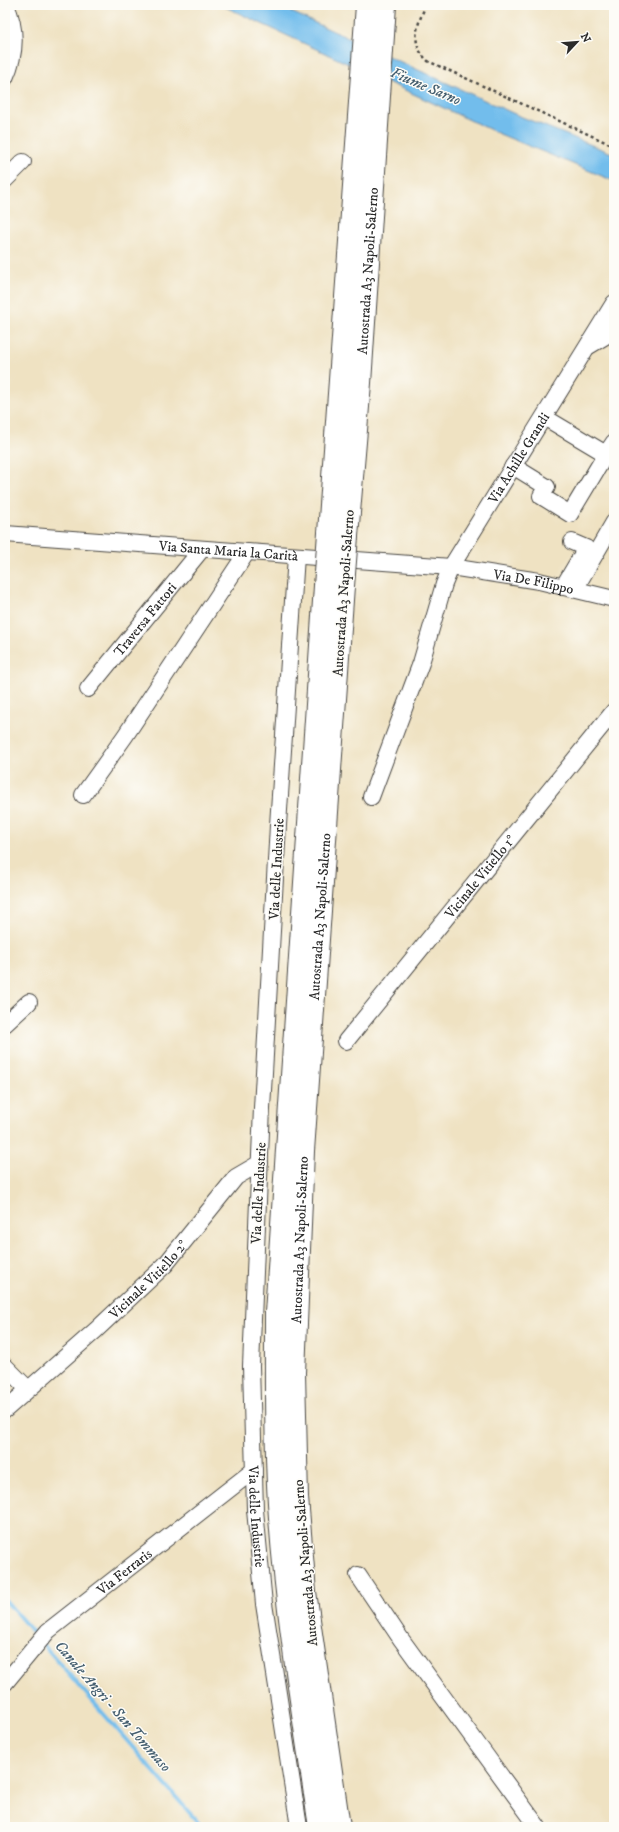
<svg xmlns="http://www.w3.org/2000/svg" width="619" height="1832" font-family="'IM FELL DW Pica',serif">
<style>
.water{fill:#72bdec;stroke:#4e748c}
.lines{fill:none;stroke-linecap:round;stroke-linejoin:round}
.stream{stroke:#72bdec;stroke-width:4}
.minor-casing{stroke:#484642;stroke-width:18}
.highway-casing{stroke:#484642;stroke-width:24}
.path{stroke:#484642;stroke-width:2.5;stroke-dasharray:3 3;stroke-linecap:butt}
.minor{stroke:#fff;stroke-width:16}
.highway{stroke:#fff;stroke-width:22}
.highway-bridge-casing{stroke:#484642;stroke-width:24;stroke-linecap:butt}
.highway-bridge{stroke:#fff;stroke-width:22}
.labels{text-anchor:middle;stroke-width:3;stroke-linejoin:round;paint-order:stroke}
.street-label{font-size:14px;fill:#2b2b2b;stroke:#fdfcf7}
.water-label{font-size:15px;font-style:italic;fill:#445e6f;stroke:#fdfcf7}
</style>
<rect width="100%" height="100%" fill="#fdfcf7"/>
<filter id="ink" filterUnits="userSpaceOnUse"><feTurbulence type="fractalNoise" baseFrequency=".025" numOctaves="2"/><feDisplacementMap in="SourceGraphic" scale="8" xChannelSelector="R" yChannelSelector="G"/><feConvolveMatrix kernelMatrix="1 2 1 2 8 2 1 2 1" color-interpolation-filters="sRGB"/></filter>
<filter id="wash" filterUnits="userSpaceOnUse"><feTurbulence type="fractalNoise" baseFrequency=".012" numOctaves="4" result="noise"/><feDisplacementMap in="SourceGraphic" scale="16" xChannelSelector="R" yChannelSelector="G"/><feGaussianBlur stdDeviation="0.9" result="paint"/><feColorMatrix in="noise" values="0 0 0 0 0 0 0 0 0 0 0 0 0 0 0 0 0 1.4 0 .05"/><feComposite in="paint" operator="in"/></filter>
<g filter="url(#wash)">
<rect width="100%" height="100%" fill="#efe2c2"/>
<path class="water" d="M221,5H276L517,115L614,154V181L502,135Z"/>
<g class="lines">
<path class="stream" d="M5,1600L38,1638
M42,1643L202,1827"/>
</g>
</g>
<g filter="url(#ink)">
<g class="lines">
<defs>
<g id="minor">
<path d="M5,78C16,54 17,30 6,5"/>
<path d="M5,180L23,162"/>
<path d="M589,346L614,331"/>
<path d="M544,417L606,454L614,442"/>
<path d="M513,466L547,487L541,496L570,514L606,454"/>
<path id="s1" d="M5,534L451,567L539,581L614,599"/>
<path id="s2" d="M296,556L278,825L262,1108L251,1366L255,1510L264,1604L299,1827"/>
<path d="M563,587L586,548L572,542"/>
<path d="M575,589L614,522"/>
<path id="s3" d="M88,689L202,549"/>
<path d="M83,795L125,736L247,552"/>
<path id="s4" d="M371,797L421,663L444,584L451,567L614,303"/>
<path d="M5,1024L29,1002"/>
<path id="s5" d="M346,1041L614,711"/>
<path d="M5,1366L28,1389"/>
<path id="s6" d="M5,1410L96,1330L165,1265L236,1177L260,1163"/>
<path d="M358,1575L401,1639L538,1827"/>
<path id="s7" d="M5,1683L48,1631L254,1470"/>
</g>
<g id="highway">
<path d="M329,533L367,5"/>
<path id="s8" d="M347,536L360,383L385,5"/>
<path d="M320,1827C304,1720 286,1612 279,1503C275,1440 276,1377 276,1313L325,586"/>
<path id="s9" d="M339,1827L305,1592L297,1498L294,1373L303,1151L343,586"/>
</g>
</defs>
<use href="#minor" class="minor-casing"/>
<use href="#highway" class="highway-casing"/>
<path class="path" d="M426,5C417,25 409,44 428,61L612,145"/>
<use href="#minor" class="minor"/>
<use href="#highway" class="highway"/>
<defs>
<path id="highway-bridge" d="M325,586L329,533
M343,586L347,536"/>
</defs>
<use href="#highway-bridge" class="highway-bridge-casing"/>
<use href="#highway-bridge" class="highway-bridge"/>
</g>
</g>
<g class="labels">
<g class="street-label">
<text dy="5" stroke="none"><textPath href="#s8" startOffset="266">Autostrada A3 Napoli-Salerno</textPath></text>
<text dy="5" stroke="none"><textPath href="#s4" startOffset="372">Via Achille Grandi</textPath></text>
<text dy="5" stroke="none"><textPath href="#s1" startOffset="224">Via Santa Maria la Carità</textPath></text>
<text dy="5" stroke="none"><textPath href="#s1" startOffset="531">Via De Filippo</textPath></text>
<text transform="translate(343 593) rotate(-86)" y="5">Autostrada A3 Napoli-Salerno</text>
<text dy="5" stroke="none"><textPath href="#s3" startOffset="90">Traversa Fattori</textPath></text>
<text transform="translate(276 869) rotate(-87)" y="5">Via delle Industrie</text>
<text dy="5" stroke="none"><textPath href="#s5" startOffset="212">Vicinale Vitiello 1°</textPath></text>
<text dy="5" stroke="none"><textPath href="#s9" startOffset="914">Autostrada A3 Napoli-Salerno</textPath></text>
<text transform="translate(258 1193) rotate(-87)" y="5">Via delle Industrie</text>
<text dy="5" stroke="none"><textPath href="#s9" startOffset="590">Autostrada A3 Napoli-Salerno</textPath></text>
<text dy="5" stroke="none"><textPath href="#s6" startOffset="194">Vicinale Vitiello 2°</textPath></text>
<text dy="5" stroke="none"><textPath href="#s2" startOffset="962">Via delle Industrie</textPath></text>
<text transform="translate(305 1563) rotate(-95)" y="5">Autostrada A3 Napoli-Salerno</text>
<text dy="5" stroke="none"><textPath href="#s7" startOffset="164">Via Ferraris</textPath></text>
</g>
<g class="water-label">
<text transform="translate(426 86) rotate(23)" y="5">Fiume Sarno</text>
<text transform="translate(113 1706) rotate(49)" y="5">Canale Angri - San Tommaso</text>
</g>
</g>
<rect width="619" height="1832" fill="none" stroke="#fdfcf7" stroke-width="20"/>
<g transform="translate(577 42) rotate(64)" stroke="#fdfcf7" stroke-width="3" paint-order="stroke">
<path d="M0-3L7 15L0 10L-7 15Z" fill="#2b2b2b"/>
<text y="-6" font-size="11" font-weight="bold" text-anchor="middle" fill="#2b2b2b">N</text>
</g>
</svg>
